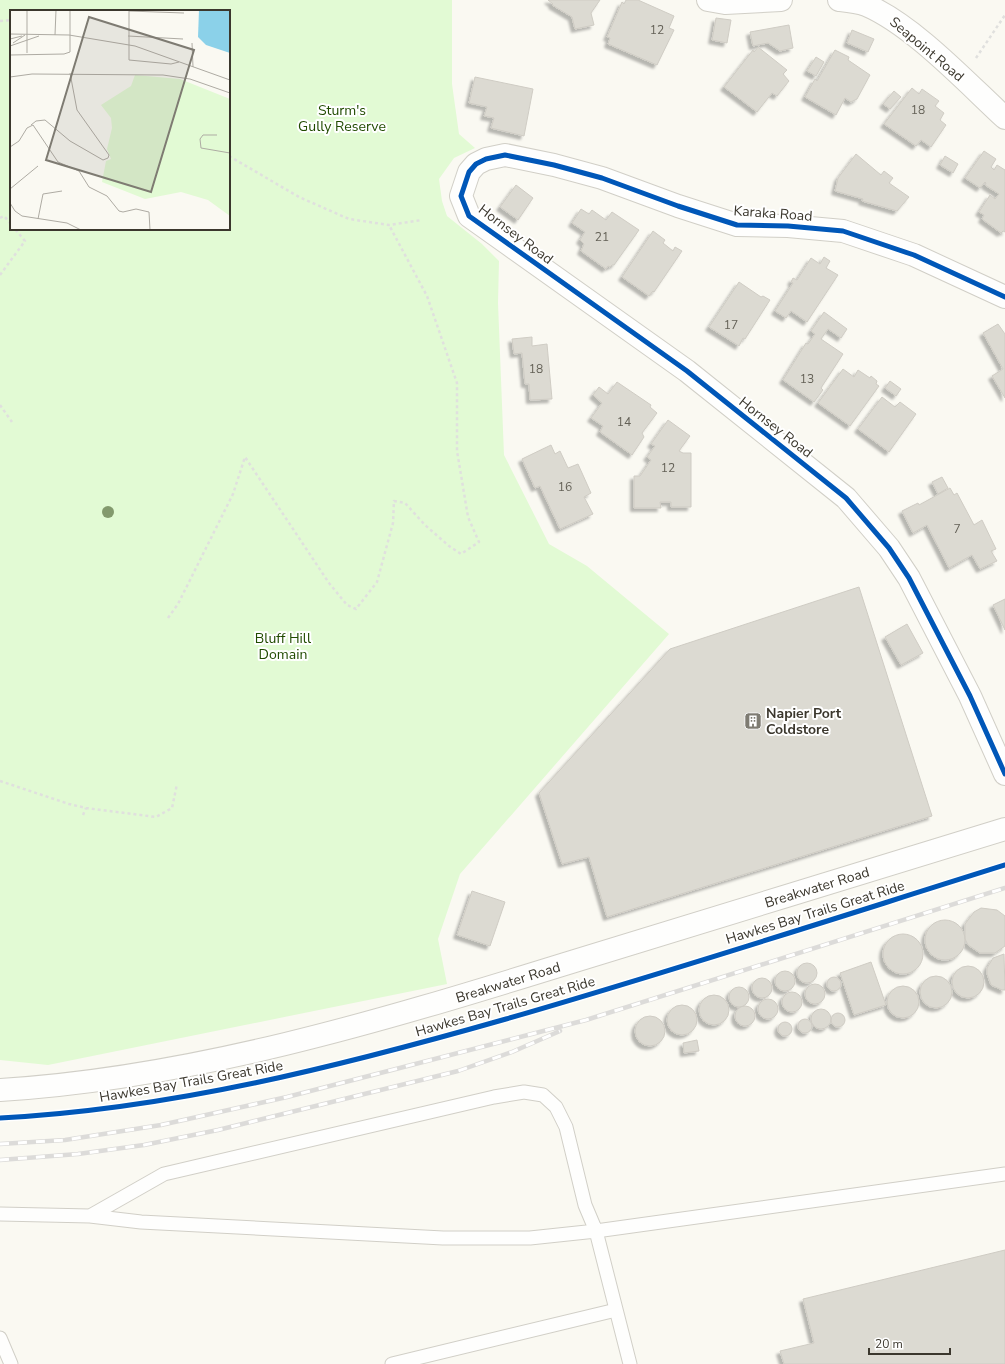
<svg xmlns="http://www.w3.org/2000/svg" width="1005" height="1364" font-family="'Nunito Sans',sans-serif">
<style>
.green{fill:#e2fad4;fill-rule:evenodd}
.building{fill:#dcdad2;stroke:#cfccc4;filter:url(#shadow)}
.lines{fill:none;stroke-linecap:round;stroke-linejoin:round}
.lane-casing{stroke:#d1cfc7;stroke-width:15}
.street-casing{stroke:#d1cfc7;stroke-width:24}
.highway-casing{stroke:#d1cfc7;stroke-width:24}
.path{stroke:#e0e0de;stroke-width:2.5;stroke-dasharray:3 3;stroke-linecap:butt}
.lane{stroke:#fefefd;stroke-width:13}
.street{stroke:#fefefd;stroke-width:22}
.highway{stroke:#fefefd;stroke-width:22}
.rail-casing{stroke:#dcdbd9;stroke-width:4.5}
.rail{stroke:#fff;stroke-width:3;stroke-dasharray:9;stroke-linecap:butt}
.cycleway-casing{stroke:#fff;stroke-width:8}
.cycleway{stroke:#0057b8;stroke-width:5}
.tree{fill:#83996d}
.labels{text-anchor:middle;stroke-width:4;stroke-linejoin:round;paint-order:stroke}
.number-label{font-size:12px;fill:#636056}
.street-label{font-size:14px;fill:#3b372d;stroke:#fff}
.park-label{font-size:14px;fill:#214b00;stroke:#fff}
.poi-label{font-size:14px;font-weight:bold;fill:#3b372d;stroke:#fff;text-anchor:start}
.inset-road{fill:none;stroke:#aeaba3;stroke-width:1}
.view{fill:#7e7b72;fill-opacity:0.15;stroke:#7e7b72;stroke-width:2}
.inset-edge{fill:none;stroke:#3b372d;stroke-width:2}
</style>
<defs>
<filter id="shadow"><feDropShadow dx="-3.5" dy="3.5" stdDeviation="1" flood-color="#0004"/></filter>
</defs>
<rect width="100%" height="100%" fill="#faf9f2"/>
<path class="green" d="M0,0H452V84L459,134L475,148L454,158L439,179L442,201L447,216L482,244L499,261L498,303L504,455L549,544L587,566L669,634L460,874L438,939L447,984L48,1065L0,1060ZM11,11H229V229H11Z"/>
<path class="building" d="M548,0H600L591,13L594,25L575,29L572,17L552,5L553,4Z
M626,0H638L674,16L669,28L674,30L657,65L608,44L610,38L607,37L622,2L624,4Z
M716,18L731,20L727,43L712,40Z
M789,25L793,48L780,51L768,43L753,46L750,32Z
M852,30L874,39L868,52L847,43Z
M758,47L787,70L783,74L789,81L777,96L772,93L757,112L724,87L753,50L754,52Z
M835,50L849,57L848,60L870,75L857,99L851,102L845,98L836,115L805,97L815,79L817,81Z
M816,57L824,62L816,76L807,71Z
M475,77L533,89L524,136L491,128L494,118L484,116L487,107L469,103Z
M912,88L919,94L922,89L939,101L935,106L944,113L940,120L946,125L931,147L921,140L916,146L884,124Z
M894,91L901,97L890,109L883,104Z
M984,151L996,159L991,167L994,170L997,165L1005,170V232L1003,231L1001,233L982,219L984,215L979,212L990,195L995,199L999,194L985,185L986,183L985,182L980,188L965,178Z
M856,154L881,175L884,171L893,178L889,183L909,197L897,211L862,201L863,199L835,191L838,178Z
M945,156L958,164L953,173L940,165Z
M516,185L533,198L518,220L500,207Z
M581,209L589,214L592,210L606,220L612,212L639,230L614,265H612L610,267L608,266L606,269L581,251L584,244L580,240L585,232L572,223Z
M653,231L665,240L663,243L673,251L675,247L682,251L654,292L653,291L649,296L622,277Z
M824,257L830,261L826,268L838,275L807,322L791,311L786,318L775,311L793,283L791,282L793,278L797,280L811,258L820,264Z
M739,282L761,297L763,296L770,300L745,339L743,338L739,346L709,327Z
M824,312L847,329L841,338L828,329L821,339L843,354L821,388L823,390L814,402L783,380L806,343L808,344L815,334L811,331Z
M998,324L1005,334V398L992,376L1003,369L983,333Z
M532,337V346L547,344L552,399L530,400L529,384H525L522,353L514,354L512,339Z
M843,369L854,377L858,370L870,378L871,376L877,381L876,384L879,386L850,426L818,403Z
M890,381L901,389L896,396L885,388Z
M617,382L651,405L650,407L657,413L642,433L644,437L632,455L600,432L603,426L591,418L602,403L593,395L599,387L608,394Z
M882,397L895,407L900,402L916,414L889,452L858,429Z
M668,420L690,436L679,451L683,453H691V507H671V502H660L661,508H634V476H640L651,460L647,457L655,446L651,444Z
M551,445L555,454L560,451L568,468L578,464L591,493L584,497L593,514L560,529L540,486L535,488L522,459Z
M942,477L948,488L938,494L932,482Z
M950,488L954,495L957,493L974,525L982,520L996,549L991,551L997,561L980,569L972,555L949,568L927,525L913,533L902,511L918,503L919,505Z
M859,587L932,816L607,917L589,857L562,864L539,793L670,649Z
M1005,599V630L993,605Z
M907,624L923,653L901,665L885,637Z
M472,891L505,902L490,946L457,935Z
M981,908L997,910L1005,916V946L995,953H980L968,945L965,939V924L974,912Z
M925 940a20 20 0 1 1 40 0a20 20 0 1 1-40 0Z
M883 954a20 20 0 1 1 40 0a20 20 0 1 1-40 0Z
M1004,954L1005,990H1002L991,985L987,974V968L993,958Z
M871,962L886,1005L854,1015L840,973Z
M797 973a10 10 0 1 1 20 0a10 10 0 1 1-20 0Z
M952 982a16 16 0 1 1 32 0a16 16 0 1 1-32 0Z
M775 981a10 10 0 1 1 20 0a10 10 0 1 1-20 0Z
M920 992a16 16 0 1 1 32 0a16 16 0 1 1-32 0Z
M827 984a7 7 0 1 1 14 0a7 7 0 1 1-14 0Z
M752 988a10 10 0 1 1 20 0a10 10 0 1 1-20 0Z
M805 994a10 10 0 1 1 20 0a10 10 0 1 1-20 0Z
M887 1002a16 16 0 1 1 32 0a16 16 0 1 1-32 0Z
M729 997a10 10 0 1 1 20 0a10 10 0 1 1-20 0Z
M782 1002a10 10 0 1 1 20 0a10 10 0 1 1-20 0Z
M699 1010a15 15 0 1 1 30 0a15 15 0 1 1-30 0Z
M758 1009a10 10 0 1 1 20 0a10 10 0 1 1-20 0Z
M667 1020a15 15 0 1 1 30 0a15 15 0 1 1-30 0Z
M735 1016a10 10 0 1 1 20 0a10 10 0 1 1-20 0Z
M811 1019a10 10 0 1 1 20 0a10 10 0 1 1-20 0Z
M831 1020a7 7 0 1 1 14 0a7 7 0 1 1-14 0Z
M635 1031a15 15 0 1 1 30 0a15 15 0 1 1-30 0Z
M798 1026a7 7 0 1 1 14 0a7 7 0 1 1-14 0Z
M778 1029a7 7 0 1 1 14 0a7 7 0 1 1-14 0Z
M697,1040L699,1051L684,1053L683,1043Z
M1005,1250V1364H784L780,1351L814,1343L803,1299Z"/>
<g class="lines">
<defs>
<path id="lane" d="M0,1214L90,1216L141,1222L443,1238H530L596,1231L1005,1174
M90,1216L164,1174L494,1097L524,1092L543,1095L556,1107L566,1127L585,1205L596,1231L630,1364
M0,1338L11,1364
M392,1364L616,1310"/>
<path id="street" d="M708,0L725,3L781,0
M839,0C848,1 858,2 866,5C913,25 966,82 1005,118
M1005,297L914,255L843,231L788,226L737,225L678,206L602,178L554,165L505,155L486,159L476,164L469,172L461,196L469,216L687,371L846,498L889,548L909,578L970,696L1005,774"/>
<path id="highway" d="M0,1090C193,1078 381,1021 565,964C712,919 858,874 1005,829"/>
</defs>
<use href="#lane" class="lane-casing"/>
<use href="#street" class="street-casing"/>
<use href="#highway" class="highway-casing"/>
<path class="path" d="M0,21L11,20
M976,58L1005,15
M229,156L299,197L349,219L389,225L422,220
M0,218L4,216L11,224
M0,275L25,241L15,229
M0,405L12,422
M168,618L178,604L233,494L245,457L329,583L347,605L356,609L377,582L393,523L394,501L405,503L425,525L449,546L461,554L479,542L468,517L457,451V383L427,296L389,225
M0,781L69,804L86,808L156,817L172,808L177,784
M83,815L86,808"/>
<use href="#lane" class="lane"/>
<use href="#street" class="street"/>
<use href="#highway" class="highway"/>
<defs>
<path id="rail" d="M0,1144L65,1140L161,1125L287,1097L586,1020L1005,888
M0,1160L78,1154L144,1145L218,1130L458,1071L512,1052L560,1031"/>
</defs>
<use href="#rail" class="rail-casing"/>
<use href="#rail" class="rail"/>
<defs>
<path id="cycleway" d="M1005,297L914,255L843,231L788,226L737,225L678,206L602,178L554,165L505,155L486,159L476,164L469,172L461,196L469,216L687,371L846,498L889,548L909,578L970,696L1005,774
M0,1118C172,1109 341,1066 506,1019C673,971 839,917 1005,865"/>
</defs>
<use href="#cycleway" class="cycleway-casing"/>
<use href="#cycleway" class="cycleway"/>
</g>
<circle class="tree" cx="108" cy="512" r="6"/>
<defs>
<symbol id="building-square" viewBox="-11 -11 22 22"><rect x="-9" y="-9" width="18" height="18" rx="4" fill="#7e7b72" stroke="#fff"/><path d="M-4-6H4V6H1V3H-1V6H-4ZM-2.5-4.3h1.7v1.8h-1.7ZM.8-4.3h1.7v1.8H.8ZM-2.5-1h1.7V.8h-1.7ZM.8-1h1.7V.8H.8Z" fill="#fff"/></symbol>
</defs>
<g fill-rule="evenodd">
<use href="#building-square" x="743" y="711" width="20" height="20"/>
</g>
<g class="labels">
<g class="number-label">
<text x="657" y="34">12</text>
<text x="918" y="114">18</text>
<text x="602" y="241">21</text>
<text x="731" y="329">17</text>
<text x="536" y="373">18</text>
<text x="807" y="383">13</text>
<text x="624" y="426">14</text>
<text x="668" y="472">12</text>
<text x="565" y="491">16</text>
<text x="957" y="533">7</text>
</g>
<g class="street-label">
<text transform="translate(927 49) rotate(40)" y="5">Seapoint Road</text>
<text transform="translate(773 213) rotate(4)" y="5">Karaka Road</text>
<text transform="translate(516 234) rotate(37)" y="5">Hornsey Road</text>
<text transform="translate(776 427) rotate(38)" y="5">Hornsey Road</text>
<text transform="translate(817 887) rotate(-17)" y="5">Breakwater Road</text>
<text transform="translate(815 912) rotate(-17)" y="5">Hawkes Bay Trails Great Ride</text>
<text transform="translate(508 982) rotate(-17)" y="5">Breakwater Road</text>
<text transform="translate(505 1006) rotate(-16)" y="5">Hawkes Bay Trails Great Ride</text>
<text transform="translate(191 1081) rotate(-10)" y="5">Hawkes Bay Trails Great Ride</text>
</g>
<g class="park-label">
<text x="342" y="115">Sturm's<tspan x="342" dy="16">Gully Reserve</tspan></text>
<text x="283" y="643">Bluff Hill<tspan x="283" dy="16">Domain</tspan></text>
</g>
<g class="poi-label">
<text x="766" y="718">Napier Port<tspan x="766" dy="16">Coldstore</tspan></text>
</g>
</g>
<g transform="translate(10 10)">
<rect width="220" height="220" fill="#faf9f2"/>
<path d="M125,65L170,69L220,89V206L198,190L171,182L135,189L92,172L96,151L101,149L97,139L102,118L101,108L91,95L121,76Z" fill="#e2fad4"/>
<path d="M189,0H220V43L196,35L188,27Z" fill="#8bd1e9"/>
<path class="inset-road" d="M17,0V43M119,0V50L161,54L169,52M119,1L174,3M0,24L59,25L125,36L220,70M45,25L46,0M118,26L173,29M0,29L12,26M3,33L15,25M182,33L183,57M0,36L29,26M0,45L54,44L60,42V0M0,67L22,64L153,65L180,69L220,83M21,115L26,111L35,110L60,131L93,150L98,148L99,145L67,100L60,63M207,125H193L190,129L191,138L220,143M0,137L9,131L17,118L23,115L48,152L69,161L79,177L97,186L109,201L113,202L126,199L139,202L140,220M0,179L28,156M0,193L5,201L12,206L57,213L71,220M28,209L33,184L52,181"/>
<path class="view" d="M79,7L184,40L141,182L36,150Z"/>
<rect width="220" height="220" class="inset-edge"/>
</g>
<path d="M869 1348v6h81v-6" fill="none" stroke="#3b372d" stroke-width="2"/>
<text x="875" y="1348" font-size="12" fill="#3b372d" stroke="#ffffff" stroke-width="3" paint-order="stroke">20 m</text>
</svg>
